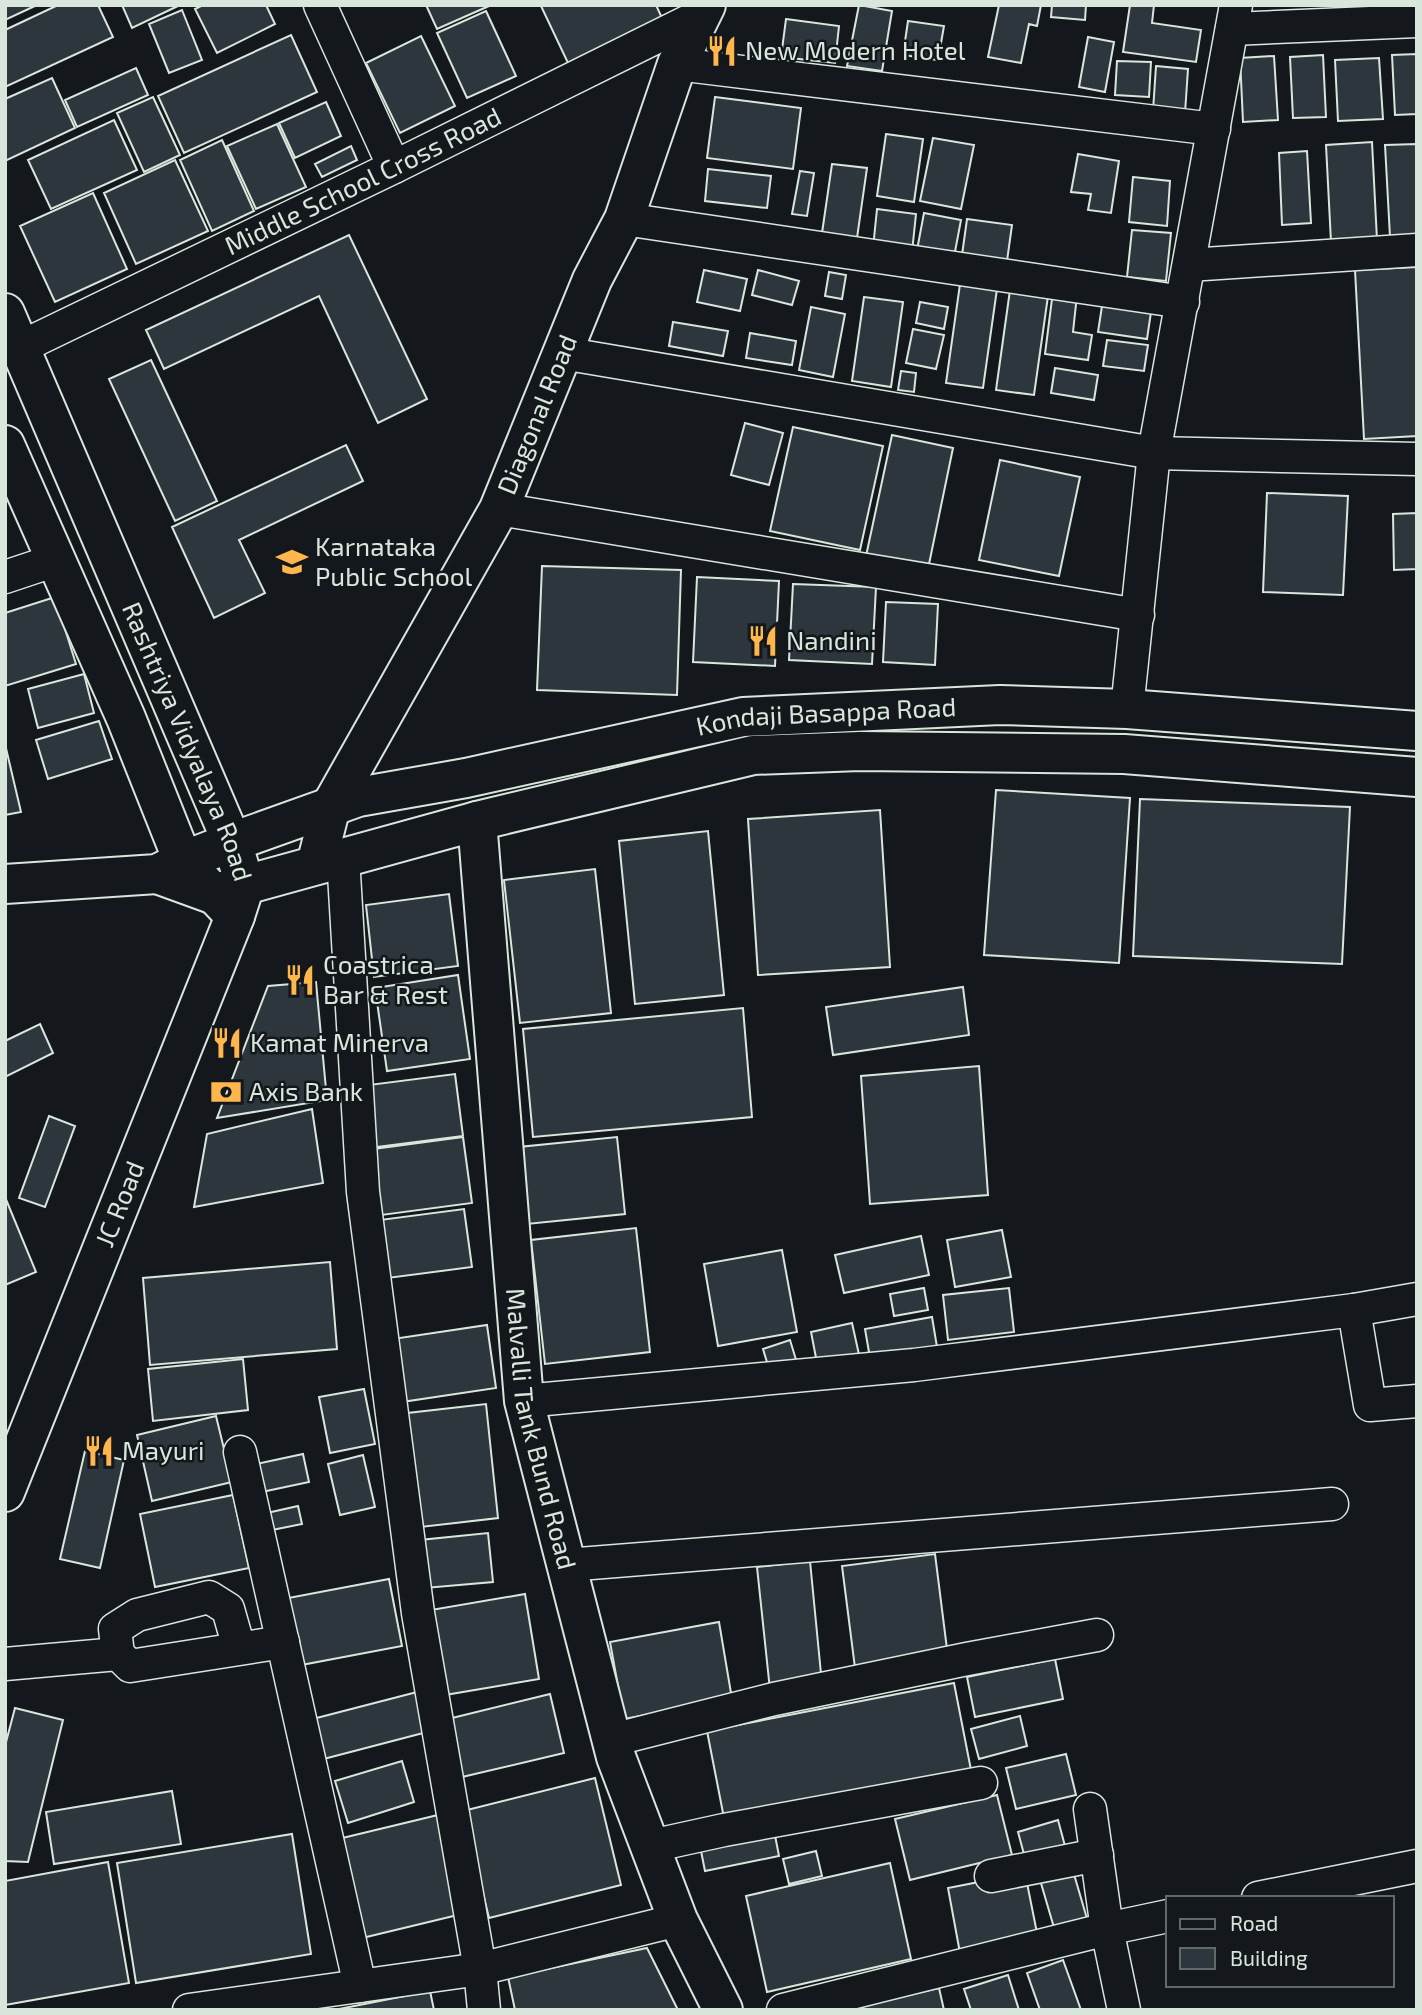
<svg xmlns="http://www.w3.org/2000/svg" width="1422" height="2015" font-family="'Exo 2',sans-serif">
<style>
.building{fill:#2c363c;stroke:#d8e6dc;stroke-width:2}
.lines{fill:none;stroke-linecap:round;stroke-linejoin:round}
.street-casing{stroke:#d8e6dc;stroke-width:35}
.secondary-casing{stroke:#d8e6dc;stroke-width:42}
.primary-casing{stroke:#d8e6dc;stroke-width:42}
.street{stroke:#14181c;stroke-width:32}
.secondary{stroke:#14181c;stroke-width:38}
.primary{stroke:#14181c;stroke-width:38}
.labels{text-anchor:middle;stroke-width:5;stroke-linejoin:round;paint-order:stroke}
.poi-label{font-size:26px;fill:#d8e6dc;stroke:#14181c;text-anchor:start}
.street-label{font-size:26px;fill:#d8e6dc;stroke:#14181c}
</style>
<rect width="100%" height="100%" fill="#14181c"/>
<path class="building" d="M5,5H37L5,20Z
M58,5H98L113,37L5,87V30Z
M122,5H180L132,28Z
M203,5H266L275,24L217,53L195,9Z
M426,5H489V6L437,29Z
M542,5H656L662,18L568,63L541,6Z
M859,5L892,11L882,71L847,66Z
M999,5H1041L1037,26L1029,24L1021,63L988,57Z
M1052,5H1086L1085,20L1051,17Z
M1130,5H1154L1152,23L1201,30L1196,62L1123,52Z
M182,10L202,60L169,73L149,24Z
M486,11L516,76L467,98L437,33Z
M786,19L839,26L835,63L781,57Z
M908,21L944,26L938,60L903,55Z
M291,35L317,92L184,153L158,96Z
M421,36L455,106L400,133L366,63Z
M1088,37L1114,42L1105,92L1079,87Z
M1417,54V114L1395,115L1392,55Z
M1323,55L1326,117L1293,118L1290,57Z
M1274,56L1278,120L1243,122L1240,58Z
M1379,58L1383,119L1338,121L1335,60Z
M1117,61L1151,62L1149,97L1115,95Z
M1156,66L1188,69L1185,113L1153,111Z
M136,68L148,95L77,127L65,100Z
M52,78L75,128L5,161V99Z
M153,97L180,155L144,172L117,113Z
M715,97L801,108L793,169L707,158Z
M326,102L341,136L295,158L279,123Z
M114,120L137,170L51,209L28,160Z
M277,124L306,187L256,209L227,146Z
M886,134L923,139L914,202L877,196Z
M933,138L974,145L961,209L920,201Z
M222,140L254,211L212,231L180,160Z
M1372,142L1377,240L1331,242L1326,145Z
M1417,144V236L1390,237L1385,145Z
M351,146L357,160L322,177L315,164Z
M1307,151L1311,223L1282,225L1279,153Z
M1078,154L1119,161L1111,213L1088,210L1091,194L1071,192Z
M175,160L208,231L136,264L104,193Z
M832,164L867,168L856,245L821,240Z
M708,169L771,176L767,208L705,201Z
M800,171L814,173L807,216L792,214Z
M1133,177L1170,181L1167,226L1129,222Z
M93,193L127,269L55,302L20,226Z
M877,209L916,214L912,252L873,248Z
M924,213L961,220L954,257L917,250Z
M967,219L1012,225L1007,261L962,255Z
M1132,230L1171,233L1166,281L1127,277Z
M349,235L427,399L378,423L319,296L164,369L146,330Z
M1417,267V436L1364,439L1355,270Z
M704,270L747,279L740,311L697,302Z
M758,270L799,281L792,305L752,295Z
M829,272L846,275L842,299L825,296Z
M960,284L997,289L983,388L946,383Z
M1010,290L1048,296L1034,395L996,390Z
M1053,291L1077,295L1073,332L1092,335L1088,360L1045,354Z
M864,297L903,302L891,387L852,381Z
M920,302L948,307L944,329L916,323Z
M1102,306L1151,312L1147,339L1098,332Z
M811,307L845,314L833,377L799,370Z
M673,322L728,331L723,356L669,346Z
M913,329L944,335L936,369L906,363Z
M750,333L796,341L792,365L746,358Z
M1107,340L1148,345L1144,371L1103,366Z
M151,360L217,501L175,521L109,379Z
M1055,368L1098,375L1094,400L1051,393Z
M901,371L916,373L914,392L898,390Z
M745,423L783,433L769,485L731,475Z
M793,427L883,446L860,550L770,531Z
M892,435L953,448L928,569L866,556Z
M346,445L363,481L239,540L265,593L214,618L172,527Z
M1000,460L1080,477L1059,576L979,560Z
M1267,493L1348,496L1343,595L1263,592Z
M1417,513V569L1394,570L1393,514Z
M542,566L681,570L677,695L537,690Z
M697,577L779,581L775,666L693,662Z
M793,584L876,587L872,664L789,660Z
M55,597L76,664L5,686V613Z
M886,602L938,604L935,665L883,662Z
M84,674L94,713L38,728L28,689Z
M99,721L112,759L48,779L36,740Z
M5,744L21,812L5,815Z
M996,790L1130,798L1119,963L984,955Z
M1140,799L1350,807L1342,964L1133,956Z
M880,810L890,967L758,975L748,819Z
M708,831L724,995L635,1004L619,841Z
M595,869L611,1013L520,1023L504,880Z
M449,894L458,966L374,977L366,905Z
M458,975L470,1059L387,1071L375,988Z
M316,982L327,1100L217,1118L268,986Z
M963,987L969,1035L833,1055L826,1007Z
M743,1008L752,1117L533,1137L523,1029Z
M40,1024L53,1053L5,1077V1041Z
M979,1066L988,1195L870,1204L861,1076Z
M455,1074L463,1136L369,1148L361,1086Z
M312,1109L323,1183L194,1207L207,1134Z
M49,1116L75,1126L45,1207L19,1198Z
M463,1137L472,1203L374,1216L366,1150Z
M617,1137L625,1214L527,1224L519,1147Z
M5,1197L36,1272L5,1285Z
M464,1209L472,1267L380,1279L372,1221Z
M636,1228L650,1352L545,1364L531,1240Z
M1002,1230L1011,1277L955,1287L947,1240Z
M921,1236L929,1275L844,1293L835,1255Z
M782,1250L797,1332L718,1346L704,1264Z
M330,1262L337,1349L150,1365L143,1278Z
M924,1288L928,1310L894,1316L890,1294Z
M1009,1288L1014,1332L948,1340L943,1295Z
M932,1317L937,1347L870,1358L865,1329Z
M852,1323L860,1359L818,1368L811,1332Z
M487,1325L496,1388L395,1403L386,1340Z
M790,1340L797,1363L770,1372L763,1349Z
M243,1359L248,1410L153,1421L148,1369Z
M364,1389L375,1444L330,1453L319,1397Z
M486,1404L498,1518L412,1528L399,1414Z
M216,1416L232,1482L152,1501L137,1435Z
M85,1451L124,1460L100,1568L60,1559Z
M303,1454L309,1482L257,1493L252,1465Z
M363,1455L375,1507L340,1515L328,1464Z
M233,1495L249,1568L155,1587L140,1514Z
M298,1506L302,1524L262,1532L258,1515Z
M488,1533L493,1582L425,1588L420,1540Z
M935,1554L948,1657L855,1668L842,1566Z
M810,1561L822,1684L770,1690L757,1567Z
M389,1579L402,1646L296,1666L283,1599Z
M525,1594L539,1679L445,1695L431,1610Z
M719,1622L732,1699L624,1719L610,1642Z
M1055,1659L1063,1699L975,1717L967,1677Z
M954,1683L971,1770L724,1818L707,1731Z
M417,1692L427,1732L316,1761L305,1721Z
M550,1694L564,1753L462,1777L448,1719Z
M15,1708L63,1720L28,1862L5,1861V1746Z
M1020,1716L1027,1746L979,1759L971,1729Z
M1066,1754L1076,1795L1016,1809L1006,1768Z
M402,1761L414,1802L348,1823L335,1781Z
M595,1778L621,1885L489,1918L463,1811Z
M172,1791L181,1844L54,1864L46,1812Z
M997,1795L1012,1855L910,1880L895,1819Z
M442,1814L466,1913L354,1940L330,1841Z
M1058,1820L1065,1846L1025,1858L1018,1832Z
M773,1825L779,1856L705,1871L699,1841Z
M292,1834L311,1954L136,1983L117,1863Z
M816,1851L822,1876L789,1884L783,1859Z
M108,1862L129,1983L5,2005V1881Z
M890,1863L911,1959L767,1992L746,1896Z
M1071,1864L1088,1922L1055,1931L1038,1873Z
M1025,1873L1038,1938L960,1953L948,1888Z
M647,1948L678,2010H515L508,1977Z
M1063,1960L1081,2010H1040L1027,1973Z
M1008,1975L1019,2010H971L964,1989Z
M939,1988L944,2010H844Z
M430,1991L434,2010H334Z"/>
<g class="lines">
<defs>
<g id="street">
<path d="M320,5L394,167"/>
<path d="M1232,29L1417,21"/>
<path d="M677,64L1214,129"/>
<path d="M624,219L1183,302"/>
<path d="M1189,265L1417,250"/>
<path id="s1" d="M21,347L394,167L703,14L699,7"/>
<path d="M562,353L1154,453L1417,459"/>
<path d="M499,509L1138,615"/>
<path d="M5,577L56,560"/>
<path d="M1127,709L1154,453L1236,5"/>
<path d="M343,857L363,1192L418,1613L480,1969L484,2010"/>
<path d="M1354,1310L1370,1405L1417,1401"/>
<path d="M524,1401L914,1365L1354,1310L1417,1299"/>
<path d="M240,1452L360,1986"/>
<path d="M566,1565L1332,1504"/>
<path d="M239,1648L228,1609L209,1597L137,1615L115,1629L118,1654L130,1666L283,1642"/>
<path d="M5,1664L118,1654"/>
<path d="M612,1740L774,1699L967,1659L1097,1635"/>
<path d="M1090,1809L1107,1929L1124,2010"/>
<path d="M651,1846L724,1830L981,1783"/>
<path d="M991,1876L1097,1855"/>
<path d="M1258,1898L1417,1866"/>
<path d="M189,2010L480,1969L678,1920"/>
<path d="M783,2010L1107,1929L1168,1916"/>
</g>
<g id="secondary">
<path id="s2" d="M5,313L232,842L245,885L235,916L183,861L126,718L5,445"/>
<path id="s3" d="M477,821L524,1401L616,1757L678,1920L723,2010"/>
<path id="s4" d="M316,865L331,806L499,509L592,280L624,219L677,64L706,5"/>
</g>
<g id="primary">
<path d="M157,874L212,894L477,821L753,755L860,751L1124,754L1417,777"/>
<path id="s5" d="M5,884L157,874L183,861L232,842L358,797L466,778L743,717L1000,705L1127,709L1417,731"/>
<path id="s6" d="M5,1492L235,916"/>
</g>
</defs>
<use href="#street" class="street-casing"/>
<use href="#secondary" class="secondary-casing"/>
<use href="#primary" class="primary-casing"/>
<use href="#street" class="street"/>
<use href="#secondary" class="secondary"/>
<use href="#primary" class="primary"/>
</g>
<defs>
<symbol id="restaurant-bare" viewBox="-9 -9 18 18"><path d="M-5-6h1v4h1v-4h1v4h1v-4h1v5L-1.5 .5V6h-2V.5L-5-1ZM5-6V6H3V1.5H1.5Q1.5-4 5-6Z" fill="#ffb74d" stroke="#14181c" stroke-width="2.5" paint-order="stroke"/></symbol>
<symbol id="school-bare" viewBox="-9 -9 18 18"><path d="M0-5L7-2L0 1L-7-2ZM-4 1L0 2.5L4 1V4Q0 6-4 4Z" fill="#ffb74d" stroke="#14181c" stroke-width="2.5" paint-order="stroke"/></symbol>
<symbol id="bank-bare" viewBox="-9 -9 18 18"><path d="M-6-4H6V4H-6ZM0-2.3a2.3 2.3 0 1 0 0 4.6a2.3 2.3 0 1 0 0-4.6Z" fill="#ffb74d" stroke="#14181c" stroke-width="2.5" paint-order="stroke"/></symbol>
</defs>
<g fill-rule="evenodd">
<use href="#restaurant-bare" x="700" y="29" width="44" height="44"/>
<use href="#school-bare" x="270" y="540" width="44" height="44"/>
<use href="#restaurant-bare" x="741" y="619" width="44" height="44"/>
<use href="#restaurant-bare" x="278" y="958" width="44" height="44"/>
<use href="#restaurant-bare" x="205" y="1021" width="44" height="44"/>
<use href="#bank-bare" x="204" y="1070" width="44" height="44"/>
<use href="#restaurant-bare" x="77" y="1429" width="44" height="44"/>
</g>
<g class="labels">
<g class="poi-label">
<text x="745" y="60">New Modern Hotel</text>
<text x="315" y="556">Karnataka<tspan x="315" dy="30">Public School</tspan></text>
<text x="786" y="650">Nandini</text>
<text x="323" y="974">Coastrica<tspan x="323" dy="30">Bar &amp; Rest</tspan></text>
<text x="250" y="1052">Kamat Minerva</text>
<text x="249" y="1101">Axis Bank</text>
<text x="122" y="1460">Mayuri</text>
</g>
<g class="street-label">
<text dy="9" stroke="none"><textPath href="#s1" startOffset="380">Middle School Cross Road</textPath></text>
<text dy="9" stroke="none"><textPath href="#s4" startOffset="504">Diagonal Road</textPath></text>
<text dy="9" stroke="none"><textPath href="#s5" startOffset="844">Kondaji Basappa Road</textPath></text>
<text dy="9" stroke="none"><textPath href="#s2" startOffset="466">Rashtriya Vidyalaya Road</textPath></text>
<text dy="9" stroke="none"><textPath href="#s6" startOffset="310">JC Road</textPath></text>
<text dy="9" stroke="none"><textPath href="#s3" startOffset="612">Malvalli Tank Bund Road</textPath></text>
</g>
</g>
<rect width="1422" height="2015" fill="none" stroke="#d8e6dc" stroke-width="14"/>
<rect x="1166" y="1896" width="228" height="91" fill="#14181c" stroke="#626a69" stroke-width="2"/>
<rect x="1180" y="1919" width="35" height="10" fill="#14181c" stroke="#626a69" stroke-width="2"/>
<text x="1230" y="1931" font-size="21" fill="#d8e6dc">Road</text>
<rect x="1180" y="1948" width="35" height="21" fill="#2c363c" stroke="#626a69" stroke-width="2"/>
<text x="1230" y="1966" font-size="21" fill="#d8e6dc">Building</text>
</svg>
